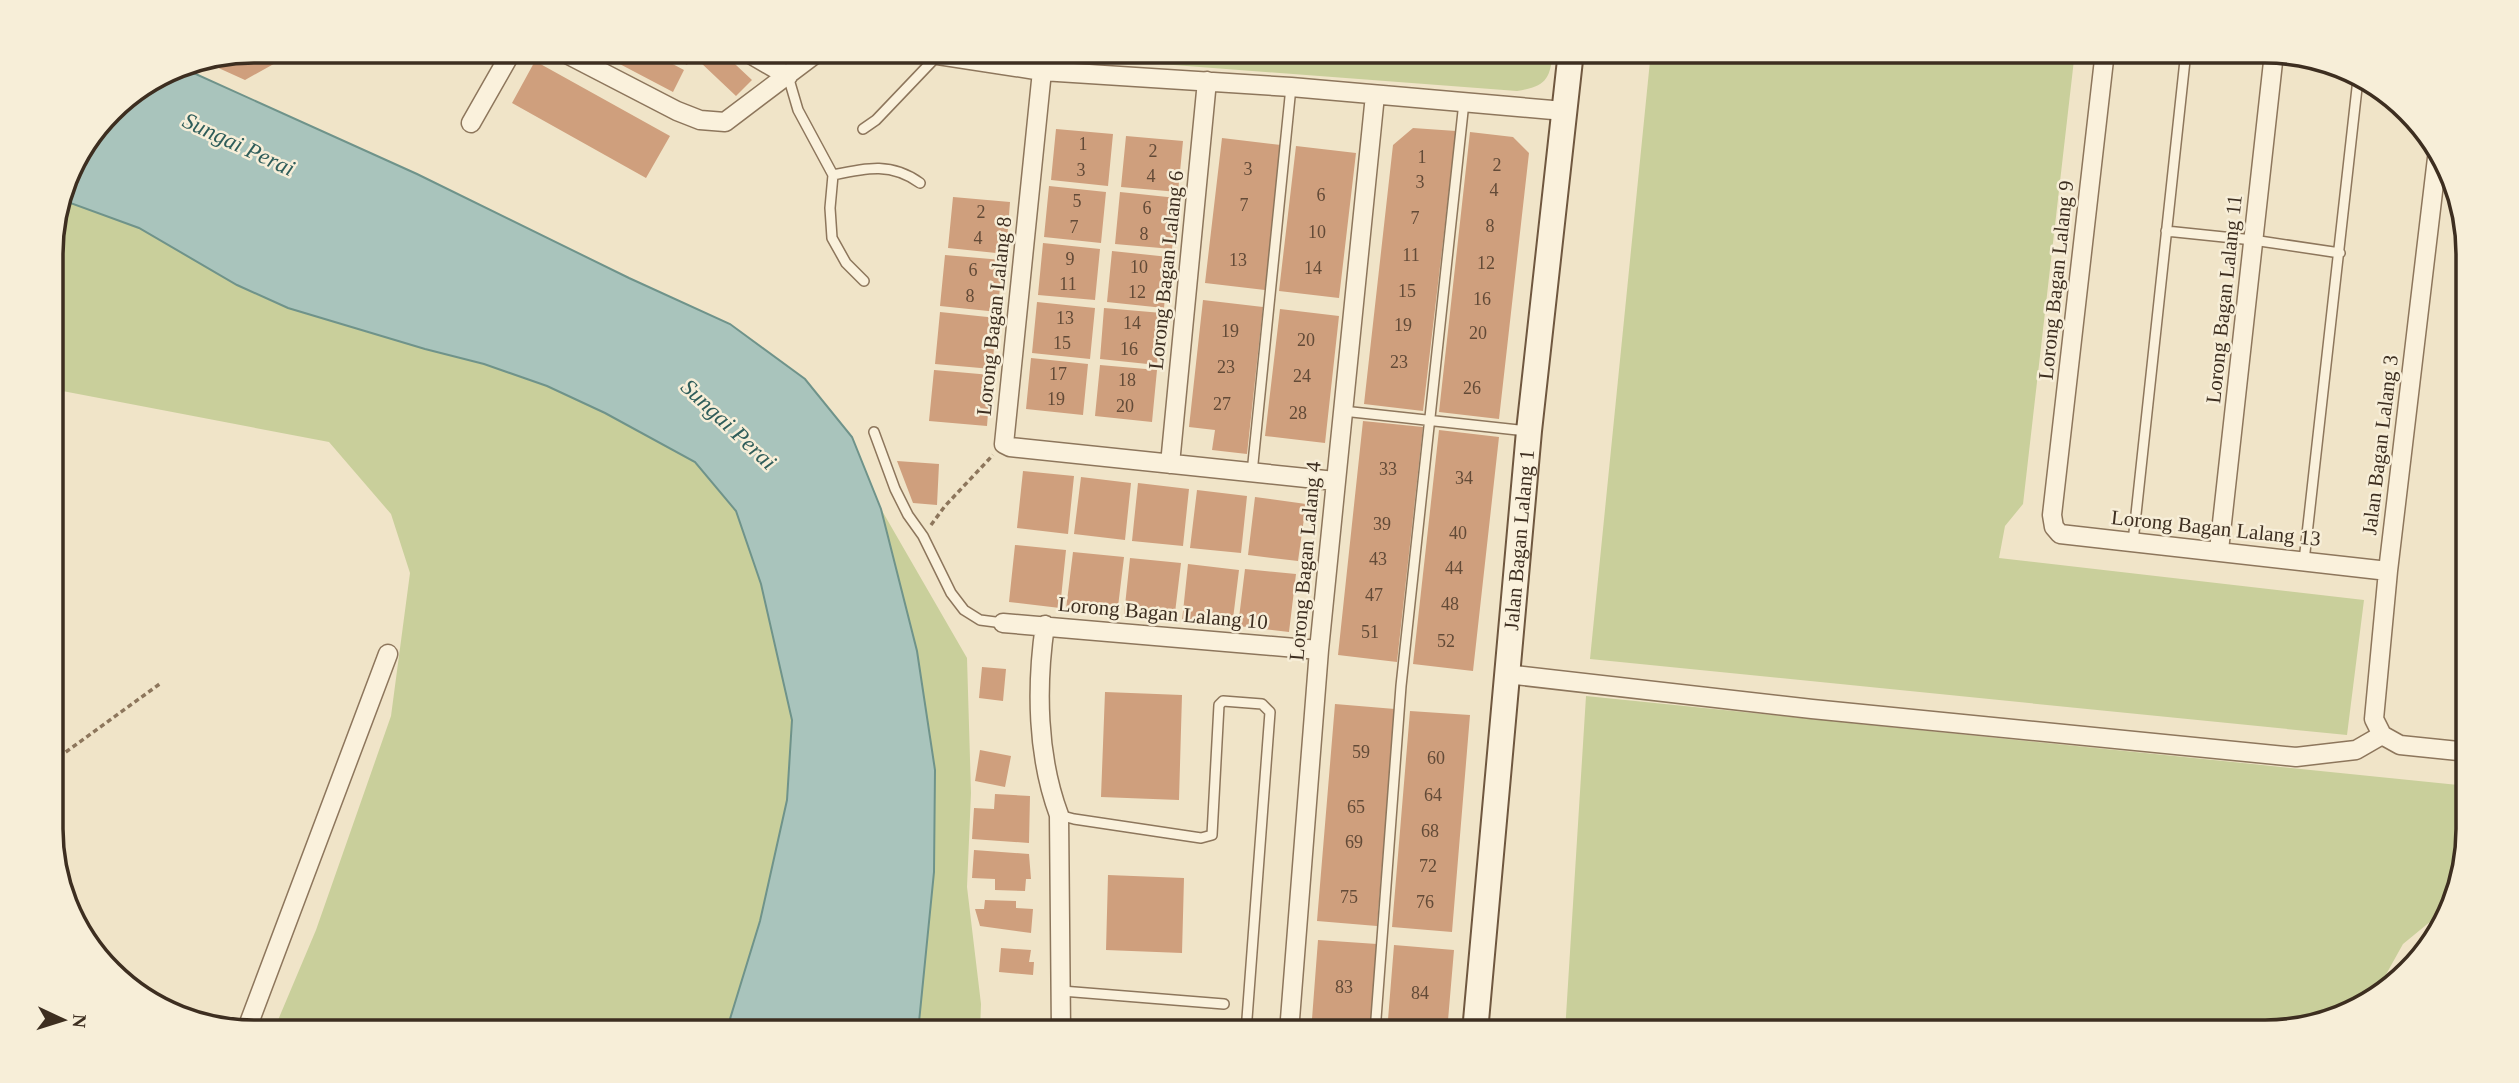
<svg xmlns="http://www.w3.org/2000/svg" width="2519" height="1083" font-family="'Times New Roman',serif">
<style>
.green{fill:#c9cf9b}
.water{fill:#a9c4bc;stroke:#6f938a;stroke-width:2}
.building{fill:#cf9f7d}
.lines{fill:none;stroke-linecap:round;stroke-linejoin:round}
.lane-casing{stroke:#8d765c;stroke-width:12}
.street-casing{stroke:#8d765c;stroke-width:21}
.secondary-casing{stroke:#6f573f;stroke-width:28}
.path{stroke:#8d765c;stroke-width:3.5;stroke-dasharray:5 3.5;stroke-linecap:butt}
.lane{stroke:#faf1dc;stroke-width:9}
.street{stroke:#faf1dc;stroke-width:18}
.secondary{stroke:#faf1dc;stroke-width:24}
.labels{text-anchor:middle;stroke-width:5;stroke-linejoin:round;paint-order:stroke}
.number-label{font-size:18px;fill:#624a37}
.street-label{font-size:21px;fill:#3d2e20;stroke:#f7eed8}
.water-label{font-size:23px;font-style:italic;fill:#2f5d5a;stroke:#f7eed8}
.rim{fill:none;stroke:#3d2e20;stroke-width:3.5}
</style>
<rect width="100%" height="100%" fill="#f0e4c8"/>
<path class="green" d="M990,51H1553C1550,79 1547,86 1517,91Z
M1651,51H2075L2023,504L2005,526L1999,558L2364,600L2347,735L1590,659Z
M62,200L139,228L237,285L288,308L425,349L484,364L547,386L605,413L695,461L737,511L761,584L792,720L787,800L760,921L726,1032H273L316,930L391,716L410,573L391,514L329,442L52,389L51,241Z
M881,509L967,658L971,793L967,887L981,1004L980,1032H918L934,872L935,770L917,651Z
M1586,696L2468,786V829L2453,903L2403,944L2374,996L2278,1032H1565Z"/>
<path class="water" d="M178,66L417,174L629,278L730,324L805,379L852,437L881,509L917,651L935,770L934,872L918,1032H726L760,921L787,800L792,720L761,584L736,511L695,462L605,413L547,386L484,364L425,349L288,308L237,285L139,228L62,200L72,164L120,102Z"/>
<path class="building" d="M254,51H289L288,56L245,80L203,61Z
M595,51H648L684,70L673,92Z
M660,51H695L687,65Z
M709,51H721L752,80L736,96L699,61Z
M535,61L670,136L646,178L512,103Z
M1413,128L1456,131L1423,411L1364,404L1393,145Z
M1056,129L1113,134L1108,186L1051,180Z
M1470,132L1513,137L1529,153L1499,419L1439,412Z
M1126,136L1183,141L1178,192L1121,187Z
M1222,138L1281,145L1265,290L1205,283Z
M1296,146L1356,153L1339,298L1279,291Z
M1049,186L1106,192L1101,243L1044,237Z
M1120,192L1177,198L1172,249L1115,244Z
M953,197L1010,202L1006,254L948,248Z
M1043,243L1100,249L1095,300L1038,295Z
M1112,251L1169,257L1164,308L1107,302Z
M945,255L1002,260L998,312L940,306Z
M1203,300L1263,307L1247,454L1212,450L1215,430L1189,427Z
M1037,302L1095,308L1090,359L1032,353Z
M1104,308L1162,313L1157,365L1100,359Z
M1280,309L1339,316L1325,443L1265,436Z
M940,312L997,318L992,369L935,364Z
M1031,358L1088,364L1083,415L1026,409Z
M1100,365L1157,370L1152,422L1095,416Z
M934,370L991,375L987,426L929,421Z
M1363,421L1423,427L1397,662L1338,655Z
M1439,430L1499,437L1473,671L1413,664Z
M897,461L939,464L937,505L913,503Z
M1023,471L1074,476L1068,534L1017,528Z
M1081,477L1131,483L1125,540L1074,534Z
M1138,483L1189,489L1183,546L1132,541Z
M1197,490L1247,496L1241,553L1190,548Z
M1255,497L1306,504L1298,561L1248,555Z
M1015,545L1066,550L1060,608L1009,602Z
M1073,552L1124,557L1117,615L1066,609Z
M1130,558L1181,563L1174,621L1124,615Z
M1188,564L1239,570L1232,627L1182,621Z
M1245,569L1296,574L1289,632L1238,626Z
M982,667L1006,669L1003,701L979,698Z
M1105,692L1182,695L1179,800L1101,797Z
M1335,704L1395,709L1377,926L1317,921Z
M1410,711L1470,715L1452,932L1392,927Z
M980,750L1011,756L1005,787L975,781Z
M995,794L1030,796L1029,843L972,839L974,808L994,809Z
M974,850L1029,854L1031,879H1026L1025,891L995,890V879L972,878Z
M1108,875L1184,878L1182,953L1106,950Z
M985,900L1016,901V908L1033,909L1031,933L980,926L975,909H984Z
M1318,940L1377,944L1371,1032H1311Z
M1394,945L1454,950L1447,1032H1387Z
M1001,948L1031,950L1029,962H1034L1033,975L999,972Z"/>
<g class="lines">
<defs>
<path id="lane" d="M788,76L798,110L833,175L830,208L832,238L846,263L864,281
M863,129L876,120L938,55
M833,175C866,168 891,162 920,183
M2166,231L2253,240L2340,253
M1343,411L1527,431
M874,432L895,489L908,515L923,536L951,593L964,610L980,620L1003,623
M1252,473L1291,87
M2133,542L2186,51
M2304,561L2358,79
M2465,752L2468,728
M1059,815L1074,819L1201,838L1212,835L1219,705L1223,701L1262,704L1270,712L1246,1032
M1062,991L1224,1004
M1375,1032L1401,686L1464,102"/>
<path id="street" d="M561,51L677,111L700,120L725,122L819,51
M745,51L788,76
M931,51L938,55L1042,71L1291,87L1564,111
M2105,51L2052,515L2054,527L2060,534L2388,571
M1042,71L1004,444L1010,447L1335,481
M471,123L512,51
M1170,464L1207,81
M2219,550L2274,53
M1003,623L1319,650
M1045,625C1036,687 1037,756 1059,815L1061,1032
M1506,674L1812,709L2296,757L2356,750L2382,735
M2382,735L2374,719L2388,571L2437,158
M2382,735L2400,745L2468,752
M246,1031L388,654
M1289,1032L1319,650L1375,95"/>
<g id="secondary">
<path id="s1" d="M1475,1032L1529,431L1571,51"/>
</g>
</defs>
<use href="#lane" class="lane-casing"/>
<use href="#street" class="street-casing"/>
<use href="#secondary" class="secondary-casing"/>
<path class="path" d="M931,525L945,506L993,455
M52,762L161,683"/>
<use href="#lane" class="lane"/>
<use href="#street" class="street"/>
<use href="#secondary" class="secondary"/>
</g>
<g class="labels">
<g class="number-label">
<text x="1083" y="150">1</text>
<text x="1153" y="157">2</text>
<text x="1422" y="163">1</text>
<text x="1497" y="171">2</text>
<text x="1248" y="175">3</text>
<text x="1081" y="176">3</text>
<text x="1151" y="182">4</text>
<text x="1420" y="188">3</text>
<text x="1494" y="196">4</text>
<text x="1321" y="201">6</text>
<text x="1077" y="207">5</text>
<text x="1244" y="211">7</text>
<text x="1147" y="214">6</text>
<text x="981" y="218">2</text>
<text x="1415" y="224">7</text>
<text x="1490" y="232">8</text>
<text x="1074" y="233">7</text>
<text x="1317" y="238">10</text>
<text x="1144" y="240">8</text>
<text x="978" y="244">4</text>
<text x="1411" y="261">11</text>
<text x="1070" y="265">9</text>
<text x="1238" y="266">13</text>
<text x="1486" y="269">12</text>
<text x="1139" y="273">10</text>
<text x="1313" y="274">14</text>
<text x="973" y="276">6</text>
<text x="1068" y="290">11</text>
<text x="1407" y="297">15</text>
<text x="1137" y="298">12</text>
<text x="970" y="302">8</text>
<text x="1482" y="305">16</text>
<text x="1065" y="324">13</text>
<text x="1132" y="329">14</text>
<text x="1403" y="331">19</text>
<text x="1230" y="337">19</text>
<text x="1478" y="339">20</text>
<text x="1306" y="346">20</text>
<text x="1062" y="349">15</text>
<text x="1129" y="355">16</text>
<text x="1399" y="368">23</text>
<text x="1226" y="373">23</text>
<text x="1058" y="380">17</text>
<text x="1302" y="382">24</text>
<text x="1127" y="386">18</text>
<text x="1472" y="394">26</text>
<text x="1056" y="405">19</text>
<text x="1222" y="410">27</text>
<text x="1125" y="412">20</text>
<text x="1298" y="419">28</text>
<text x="1388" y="475">33</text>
<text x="1464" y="484">34</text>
<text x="1382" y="530">39</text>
<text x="1458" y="539">40</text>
<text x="1378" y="565">43</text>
<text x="1454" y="574">44</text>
<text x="1374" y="601">47</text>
<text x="1450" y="610">48</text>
<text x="1370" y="638">51</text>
<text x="1446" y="647">52</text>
<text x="1361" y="758">59</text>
<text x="1436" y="764">60</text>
<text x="1433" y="801">64</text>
<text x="1356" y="813">65</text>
<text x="1430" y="837">68</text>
<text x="1354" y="848">69</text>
<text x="1428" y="872">72</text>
<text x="1349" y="903">75</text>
<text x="1425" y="908">76</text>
<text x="1344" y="993">83</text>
<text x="1420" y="999">84</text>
</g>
<g class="street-label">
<text transform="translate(1166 270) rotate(-84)" y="7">Lorong Bagan Lalang 6</text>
<text transform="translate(2056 280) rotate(-84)" y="7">Lorong Bagan Lalang 9</text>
<text transform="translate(2224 299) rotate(-84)" y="7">Lorong Bagan Lalang 11</text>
<text transform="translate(994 316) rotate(-84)" y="7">Lorong Bagan Lalang 8</text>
<text transform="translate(2380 445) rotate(-83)" y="7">Jalan Bagan Lalang 3</text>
<text transform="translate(2216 528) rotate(6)" y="7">Lorong Bagan Lalang 13</text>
<text dy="7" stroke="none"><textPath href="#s1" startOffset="494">Jalan Bagan Lalang 1</textPath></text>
<text transform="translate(1305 561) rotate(-85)" y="7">Lorong Bagan Lalang 4</text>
<text transform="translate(1163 613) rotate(5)" y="7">Lorong Bagan Lalang 10</text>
</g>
<g class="water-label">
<text transform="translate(239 144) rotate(25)" y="8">Sungai Perai</text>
<text transform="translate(729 424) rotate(43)" y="8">Sungai Perai</text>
</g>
</g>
<path d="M0 0H2519V1083H0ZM254 63H2265A191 191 0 0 1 2456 254V829A191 191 0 0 1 2265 1020H254A191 191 0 0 1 63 829V254A191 191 0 0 1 254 63Z" fill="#f7eed8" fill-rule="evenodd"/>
<path class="rim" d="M254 63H2265A191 191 0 0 1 2456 254V829A191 191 0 0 1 2265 1020H254A191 191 0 0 1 63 829V254A191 191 0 0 1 254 63Z"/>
<g transform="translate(63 1020) rotate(94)" stroke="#f7eed8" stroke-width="5" paint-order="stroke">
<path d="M0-5L12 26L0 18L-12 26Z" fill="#3d2e20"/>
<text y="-10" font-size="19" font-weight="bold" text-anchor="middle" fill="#3d2e20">N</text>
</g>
</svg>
